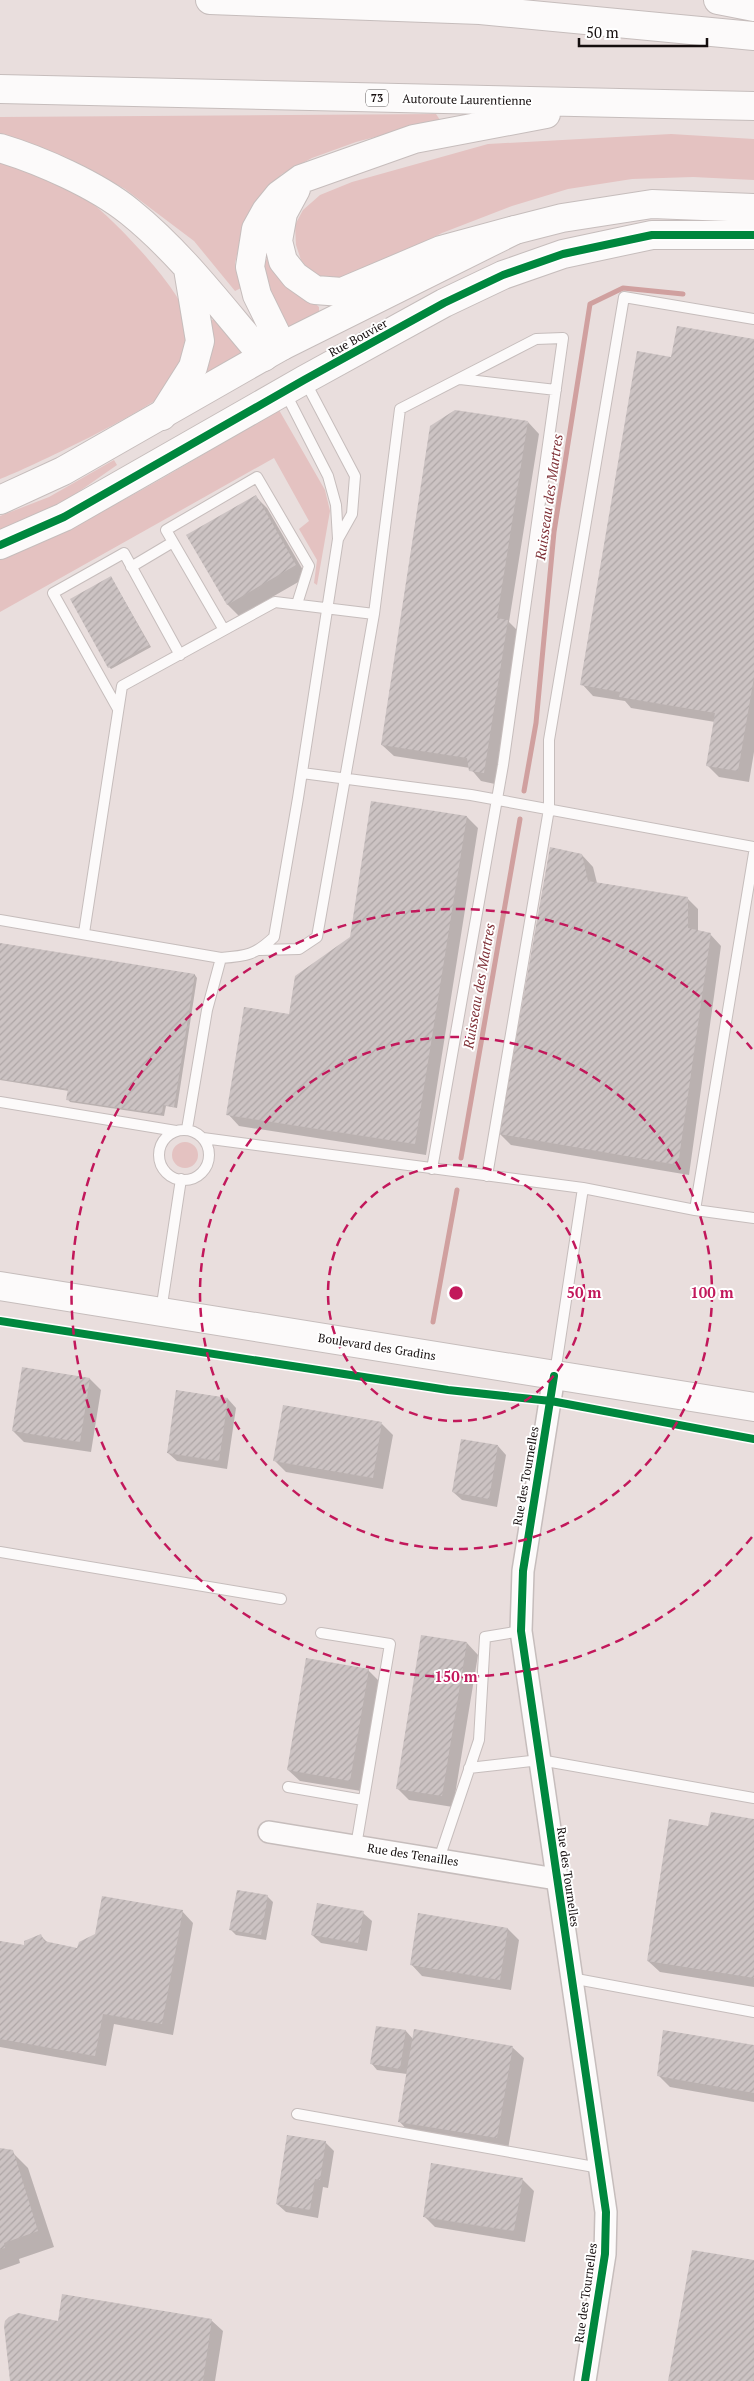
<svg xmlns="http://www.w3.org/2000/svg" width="754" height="2381" font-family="'PT Serif',serif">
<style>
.green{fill:#e4c2c1}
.shadow{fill:#0003}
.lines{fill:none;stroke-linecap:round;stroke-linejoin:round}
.stream{stroke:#d0a09f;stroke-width:5}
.building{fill:url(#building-hatch)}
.lane-casing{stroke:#c6bdbc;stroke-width:12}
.street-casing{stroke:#c6bdbc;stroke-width:24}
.secondary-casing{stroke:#c6bdbc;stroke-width:30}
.highway-casing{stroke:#c6bdbc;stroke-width:30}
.lane{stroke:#fcfafa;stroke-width:10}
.street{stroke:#fcfafa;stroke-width:21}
.secondary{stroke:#fcfafa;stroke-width:28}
.highway{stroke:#fcfafa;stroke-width:28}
.cycleway-casing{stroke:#fff;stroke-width:11}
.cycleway{stroke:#00873e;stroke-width:8}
.ring{fill:none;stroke:#c2185b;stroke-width:2.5;stroke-dasharray:9 6}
.labels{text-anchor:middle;stroke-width:4;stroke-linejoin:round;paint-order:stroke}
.shield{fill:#fff;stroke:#5b5656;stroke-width:1}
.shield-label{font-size:11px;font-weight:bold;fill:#150e0e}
.street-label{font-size:12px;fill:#150e0e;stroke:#fff}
.water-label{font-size:14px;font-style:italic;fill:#7f3036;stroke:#fff}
.centre{fill:#c2185b;stroke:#fff;stroke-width:2.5}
.ring-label{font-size:15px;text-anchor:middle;font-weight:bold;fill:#c2185b;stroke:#fff;stroke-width:4;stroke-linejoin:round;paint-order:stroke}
</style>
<defs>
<pattern id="building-hatch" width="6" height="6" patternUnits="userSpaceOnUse" patternTransform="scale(1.25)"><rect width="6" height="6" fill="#ccc3c3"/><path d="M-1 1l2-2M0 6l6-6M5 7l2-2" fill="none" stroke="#aea6a6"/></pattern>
</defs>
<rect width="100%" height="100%" fill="#e9dedd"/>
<path class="green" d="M436,114L440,120L356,142L312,158L282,174L256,201L244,225L235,263L241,288L235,291L194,241L125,189L79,164L0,135V117Z
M671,134L754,139V180L693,177L632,179L568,189L512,206L442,233L362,274L339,282L324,279L310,271L301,260L296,245L295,225L303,210L320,195L352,182L488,144Z
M0,159C30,172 62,183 89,201C113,218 177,286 185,313C187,322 190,338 189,347C188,355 175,380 170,388C159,406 25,470 0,479Z
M265,259L269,260L319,307V312L288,333L259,273Z
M214,319L220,320L244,354L208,376L204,374L210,321Z
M279,410L325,490L330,511L317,585L314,583L317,560L299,529L309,521L274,458L0,612V557C99,521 188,462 279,410Z
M114,460L117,465L41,518L0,533V516L49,497Z
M172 1155a13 13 0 1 1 26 0a13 13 0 1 1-26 0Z"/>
<path class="shadow" d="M754,340V752L749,782L719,777L708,766L715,722L631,708L625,701L593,696L582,684L672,359Z
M528,422L539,434L509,622L519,632L495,784L481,781L470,768L394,756L382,745Z
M256,497L267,508L307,577L239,616L228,605L188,536Z
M111,577L151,647L111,669L109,667Z
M372,802L467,817L478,828L426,1155L239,1126L228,1114L290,1015L351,937Z
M582,855L593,867L597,883L687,898L698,909V932L710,934L721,946L689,1175L511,1145L500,1134Z
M0,945L195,975L197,978L177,1108L166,1106L164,1116L70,1102L68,1099L69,1091L0,1080Z
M90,1379L101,1390L91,1452L24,1442L13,1431Z
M228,1399L236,1408L227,1469L177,1461L168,1453Z
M382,1424L393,1435L383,1489L286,1472L275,1461Z
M498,1446L506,1455L497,1507L462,1500L453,1492Z
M423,1636L467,1643L478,1655L453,1807L409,1800L397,1788Z
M368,1670L379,1681L361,1791L300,1781L288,1770Z
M754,1820V1987L660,1972L648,1961L710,1827Z
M267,1896L273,1902L266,1940L236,1935L231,1930Z
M182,1911L193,1923L173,2035L114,2024L106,2066L0,2047V1942L25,1947L41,1936L48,1943L78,1949Z
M363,1913L372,1921L367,1951L321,1943L312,1935Z
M508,1929L519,1940L511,1990L422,1976L411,1964Z
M406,2031L413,2039L512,2047L524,2058L508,2149L410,2133L399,2121L407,2074L377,2070L372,2064Z
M754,2046V2102L670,2087L659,2076Z
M325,2142L334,2151L328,2188L323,2187L318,2218L286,2212L277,2204Z
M0,2150L12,2152L28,2168L54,2247L19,2259L20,2263L0,2270Z
M522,2179L534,2191L525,2242L435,2227L424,2216Z
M211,2320L223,2331L215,2381H13L60,2322Z"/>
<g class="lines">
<path class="stream" d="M524,791L536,723L554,532L590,304L623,288L683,294
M461,1158L520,819
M433,1322L457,1190"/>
</g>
<path class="building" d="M677,326L754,339V677L738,771L706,766L715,713L619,697L620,692L580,685L637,351L671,357Z
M455,410L528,421L497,618L508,620L484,773L469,771L467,758L381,745L430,426Z
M256,495L296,565L227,605L186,535Z
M111,576L149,645L108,668L70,599Z
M371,801L467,816L415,1144L226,1115L244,1007L289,1014L295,976L350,937Z
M550,847L582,854L588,881L688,897V928L711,933L678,1165L499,1134Z
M0,943L195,974L174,1107L163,1105L162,1114L66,1100L68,1089L0,1079Z
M22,1367L90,1378L80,1442L12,1431Z
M176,1390L228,1398L219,1461L167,1453Z
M283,1405L382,1422L373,1478L273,1461Z
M461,1439L498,1445L489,1499L452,1492Z
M421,1635L467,1642L442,1796L396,1789Z
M306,1658L369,1669L350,1781L287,1770Z
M711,1812L754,1819V1978L647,1961L669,1819L708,1826Z
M237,1890L268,1895L261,1935L229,1930Z
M102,1896L183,1910L162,2024L103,2014L95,2056L0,2039V1941L24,1945V1941L41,1934L44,1941L77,1948L79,1942L95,1934Z
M317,1903L364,1911L358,1943L311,1935Z
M418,1913L508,1928L500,1980L410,1965Z
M376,2026L406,2030L400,2069L370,2064Z
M414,2029L513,2046L497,2138L398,2122Z
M663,2030L754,2045V2093L657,2076Z
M287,2135L326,2141L320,2180L315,2179L310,2210L276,2204Z
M0,2148L13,2150L38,2231L4,2243L5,2248L0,2249Z
M431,2163L523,2178L514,2231L423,2217Z
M692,2250L754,2260V2381H668Z
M62,2294L212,2319L203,2381H10L4,2326L5,2321L9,2317L18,2313L58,2321Z"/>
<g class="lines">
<defs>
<path id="lane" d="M460,379L556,390
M285,392L328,476L336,505L338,539L352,514L355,476L305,381
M131,567L173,542
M224,630L166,530L257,477L309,566L297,604
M118,709L53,593L124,553L180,655
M302,773L471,795L754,847
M0,920L221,958C247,956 255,955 274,937L298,798L338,539
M84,933L122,686L275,602L374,614
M260,950L299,949L317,937L374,614L400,409L536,339L563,338L503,765L432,1169
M0,1102L176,1131
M187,1129L207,1010L221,958
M159 1155a25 25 0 1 1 50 0a25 25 0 1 1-50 0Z
M203,1138L583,1188L695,1210L754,1218
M487,1176L549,809V740L624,297L754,319
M695,1210L754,853
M161,1311L181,1179
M555,1373L583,1188
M0,1552L281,1599
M321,1633L390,1644L356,1846
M469,1768L540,1760L754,1798
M288,1787L363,1800
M439,1859L479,1740L485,1637L521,1631
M571,1978L754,2012
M297,2114L600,2168"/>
<path id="street" d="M554,1376L523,1571L521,1631L606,2212L605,2254L585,2381
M269,1832L556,1879"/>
<path id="secondary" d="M0,500L63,471L282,346L515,230L562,218L652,204L754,208
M0,545L64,517L304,380L444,303L503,275L563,254L652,235H754
M0,1286L754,1407"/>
<path id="highway" d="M210,0L480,10L754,36
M718,0L754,7
M0,89L754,106
M0,148C40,160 97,185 130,212C181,253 221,307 264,357
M296,189L283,213L278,241L283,261L295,276L315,290L342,292L441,250L515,230
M282,346L257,295L250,267L256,229L266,211L279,195L301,179L414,139L546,114
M162,416L193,367L200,341L188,269"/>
</defs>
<use href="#lane" class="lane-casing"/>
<use href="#street" class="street-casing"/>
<use href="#secondary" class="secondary-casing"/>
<use href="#highway" class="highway-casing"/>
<use href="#lane" class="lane"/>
<use href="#street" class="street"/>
<use href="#secondary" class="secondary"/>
<use href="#highway" class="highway"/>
<defs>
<path id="cycleway" d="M0,545L64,517L304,380L444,303L503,275L563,254L652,235H754
M0,1321L448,1390L551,1401L754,1439
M554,1376L523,1571L521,1631L606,2212L605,2254L585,2381"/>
</defs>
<use href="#cycleway" class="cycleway-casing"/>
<use href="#cycleway" class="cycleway"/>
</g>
<g class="ring">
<circle cx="456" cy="1293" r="128"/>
<circle cx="456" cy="1293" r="256"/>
<path d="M752 1537A384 384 0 1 1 752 1049"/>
</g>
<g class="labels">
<rect class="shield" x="366" y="89.5" width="22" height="17" rx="4"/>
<g class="shield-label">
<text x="377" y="102">73</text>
</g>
<g class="street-label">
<text transform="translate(467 100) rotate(1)" y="4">Autoroute Laurentienne</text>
<text transform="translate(358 338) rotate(-29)" y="4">Rue Bouvier</text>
<text transform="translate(377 1347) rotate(9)" y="4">Boulevard des Gradins</text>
<text transform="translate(526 1476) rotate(-80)" y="4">Rue des Tournelles</text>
<text transform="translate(413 1855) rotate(9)" y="4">Rue des Tenailles</text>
<text transform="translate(568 1877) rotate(82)" y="4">Rue des Tournelles</text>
<text transform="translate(586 2293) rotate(-82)" y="4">Rue des Tournelles</text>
</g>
<g class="water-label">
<text transform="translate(549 497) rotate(-82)" y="5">Ruisseau des Martres</text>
<text transform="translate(479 986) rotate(-80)" y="5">Ruisseau des Martres</text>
</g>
</g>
<circle cx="456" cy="1293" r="8" class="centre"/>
<g class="ring-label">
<text x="584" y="1298">50 m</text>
<text x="712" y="1298">100 m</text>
<text x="456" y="1682">150 m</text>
</g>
<path d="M579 38v8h128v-8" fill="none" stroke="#150e0e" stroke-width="2.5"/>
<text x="586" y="38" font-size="15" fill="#150e0e" stroke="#ffffff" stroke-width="4" paint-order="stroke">50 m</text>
</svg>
